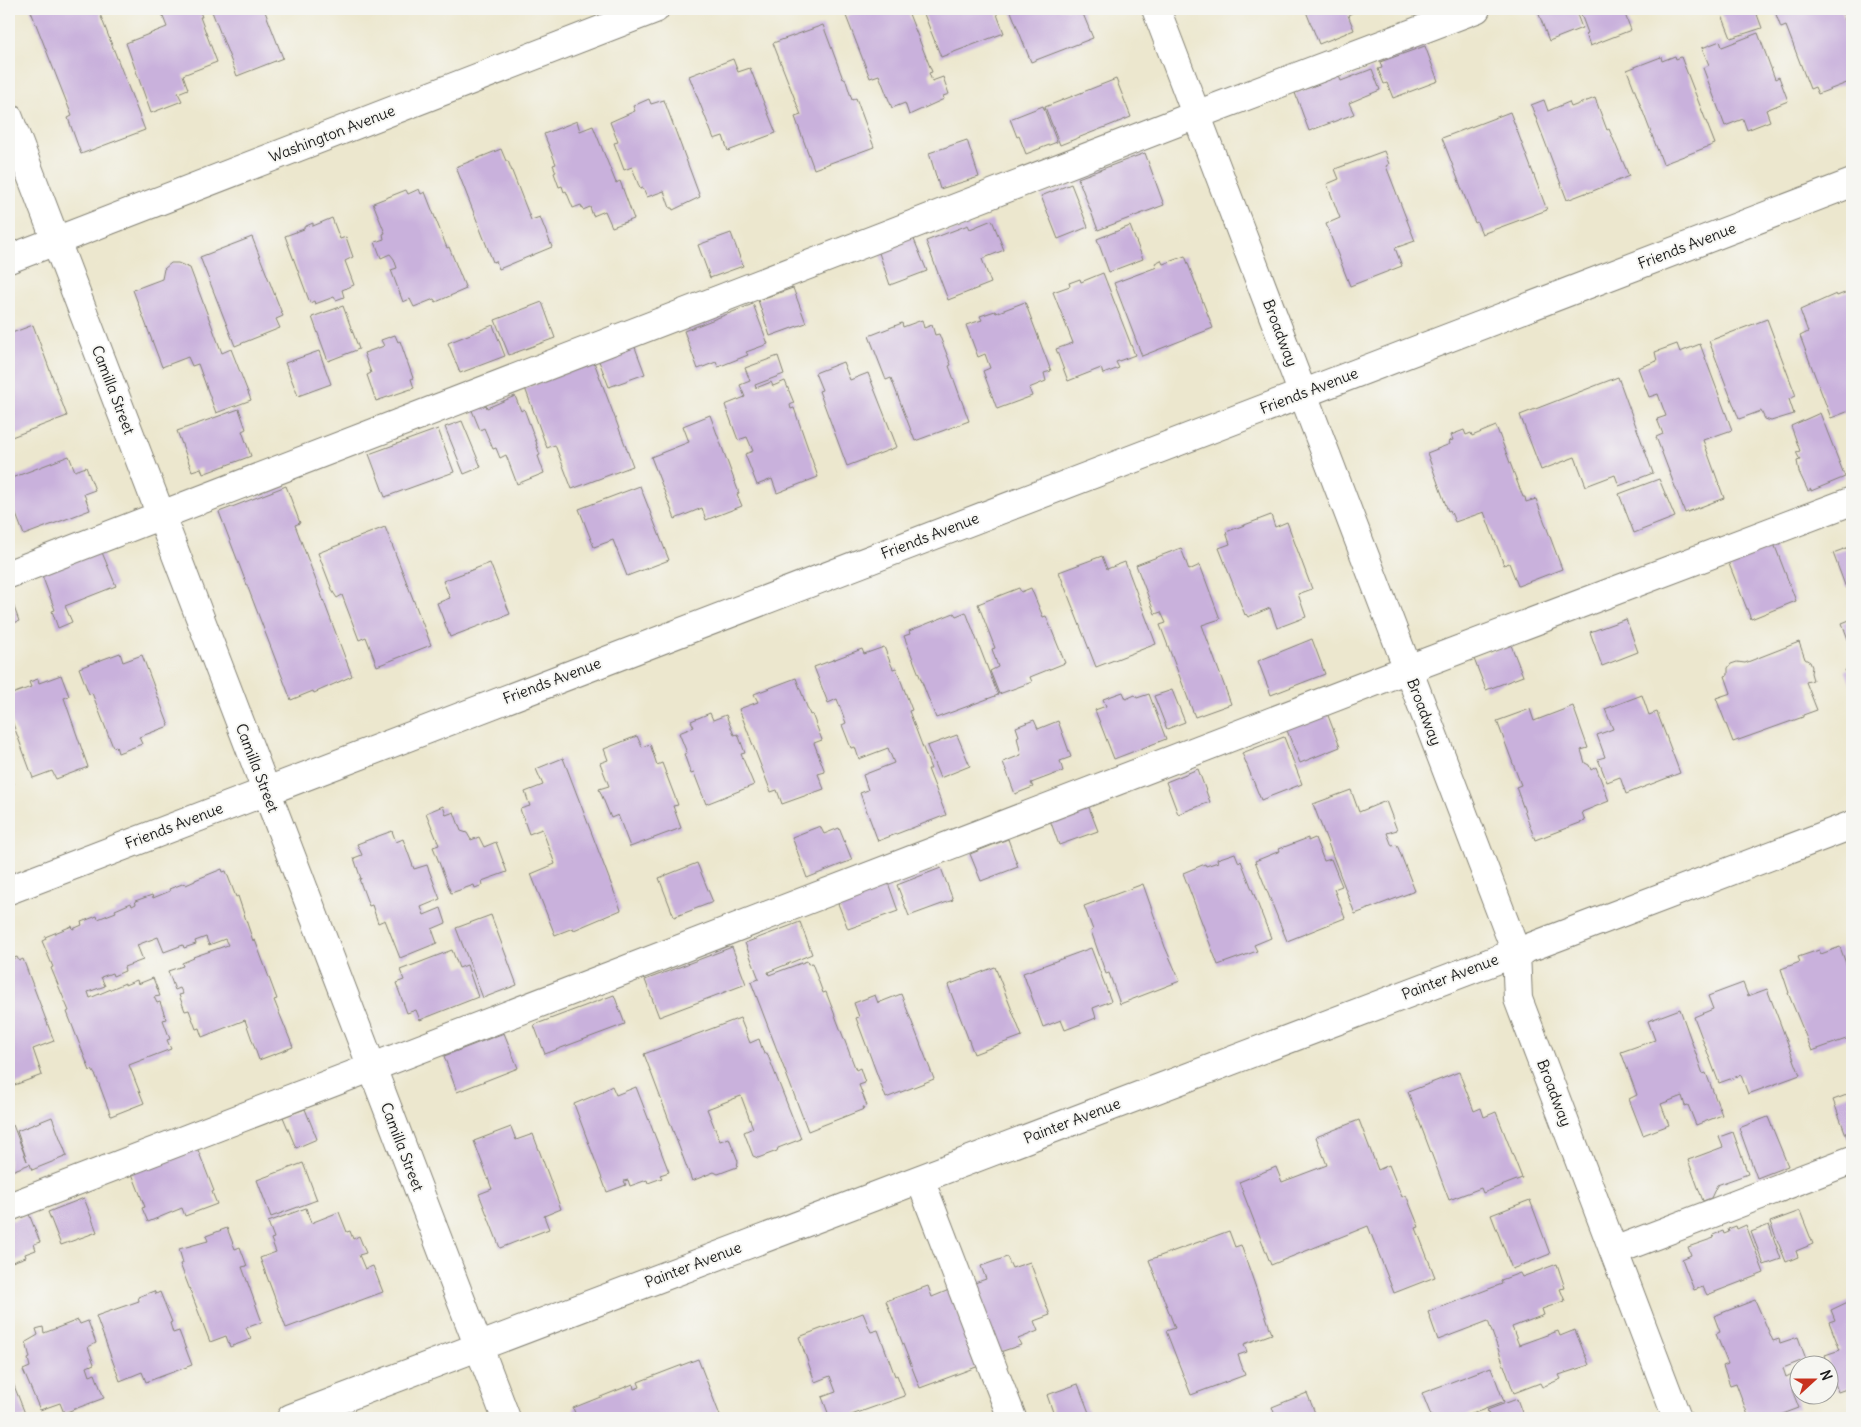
<svg xmlns="http://www.w3.org/2000/svg" width="1861" height="1427" font-family="Delius,sans-serif">
<style>
.building{fill:#c9b1dc}
.lines{fill:none;stroke-linecap:round;stroke-linejoin:round}
.minor-casing{stroke:#848275;stroke-width:30}
.minor{stroke:#fff;stroke-width:28}
.labels{text-anchor:middle;stroke-width:4;stroke-linejoin:round;paint-order:stroke}
.street-label{font-size:15px;fill:#1c1c1c;stroke:#f6f6f2}
</style>
<rect width="100%" height="100%" fill="#f6f6f2"/>
<filter id="ink" filterUnits="userSpaceOnUse"><feTurbulence type="fractalNoise" baseFrequency=".02" numOctaves="2"/><feDisplacementMap in="SourceGraphic" scale="10" xChannelSelector="R" yChannelSelector="G"/><feConvolveMatrix kernelMatrix="1 2 1 2 8 2 1 2 1" color-interpolation-filters="sRGB"/></filter>
<filter id="wash" filterUnits="userSpaceOnUse"><feTurbulence type="fractalNoise" baseFrequency=".0096" numOctaves="4" result="noise"/><feDisplacementMap in="SourceGraphic" scale="20" xChannelSelector="R" yChannelSelector="G"/><feGaussianBlur stdDeviation="1.12" result="paint"/><feColorMatrix in="noise" values="0 0 0 0 0 0 0 0 0 0 0 0 0 0 0 0 0 1.4 0 .05"/><feComposite in="paint" operator="in"/></filter>
<g filter="url(#wash)">
<rect width="100%" height="100%" fill="#ece7ce"/>
<g id="blocks">
<path class="building" d="M30,9H98L145,130L81,154L68,118L72,116Z
M160,9H199L202,17H200L217,62L183,75L188,89L178,93L182,101L151,113L126,43L167,27Z
M211,9H264L283,58L237,76Z
M865,9H893L895,13L907,9L932,72L929,73L932,81L943,77L949,94L943,96L944,99L909,115L905,103L892,108L879,75L870,78L846,16Z
M922,9H995L1004,33L941,57Z
M1010,9H1081L1093,38L1031,62Z
M1305,9H1350L1352,13L1348,15L1354,30L1319,44Z
M1537,9H1575L1582,28L1549,41Z
M1579,9H1623L1631,30L1590,46L1586,34L1588,33Z
M1725,9H1755L1762,28L1731,38L1720,10Z
M1774,9H1841L1852,40V81L1818,94L1815,87L1810,89L1786,26L1781,28Z
M823,25L843,79L845,78L852,100L856,98L874,147L814,169L795,117L801,115L773,43Z
M1758,33L1775,79L1779,77L1788,101L1766,110L1770,121L1747,130L1743,119L1725,126L1703,68L1709,65L1702,48L1720,41L1722,47Z
M1425,46L1438,81L1393,98L1387,83L1384,84L1378,69L1382,68L1380,62Z
M1675,56L1676,59L1681,57L1715,144L1663,164L1627,70L1661,57L1662,61Z
M733,59L738,72L750,68L776,133L728,151L723,136L714,139L689,76Z
M1372,69L1380,90L1349,103L1354,114L1309,131L1295,93L1339,76L1341,81Z
M1116,79L1131,117L1060,145L1045,107Z
M1595,98L1607,130L1609,129L1629,176L1588,193V192L1567,200L1531,105L1544,100L1548,111L1569,102L1571,107Z
M649,99L651,104L664,100L700,197L673,210L672,208H670L664,191L647,197L643,188L640,189L632,167L624,170L614,143L618,142L610,122L635,111L633,106Z
M1043,106L1057,142L1026,154L1019,136L1017,137L1010,119Z
M1510,112L1547,210L1482,234L1477,222L1475,223L1442,138Z
M577,121L580,131L593,126L616,183L620,181L634,219L612,227L605,211L593,216L590,207L583,210L581,205L573,208L566,191L564,192L562,186L559,187L554,173L556,172L553,165L556,164L544,134Z
M967,140L979,177L940,189L929,153Z
M501,149L506,161H508L531,220L540,217L552,247L499,269L496,261L493,262L456,167Z
M1384,151L1389,164L1386,166L1415,241L1395,248L1402,266L1350,286L1326,224L1340,218L1327,184L1339,179L1335,169Z
M1145,153L1164,205L1098,230L1078,178Z
M1071,184L1088,227L1058,239L1041,196Z
M419,189L421,194L425,192L447,248L449,247L466,289L436,302L434,299L414,307L410,299L403,302L391,270L397,268L394,259L390,254L381,258L375,242L384,239L383,234L385,233L373,203L406,190L408,194Z
M332,218L340,239L346,237L353,257L345,261L354,285L342,290L344,297L336,300L334,297L315,304L314,301L310,303L285,236L304,229V227L313,223V226Z
M992,220L1004,250L982,259L991,283L948,300L926,241L968,225L970,229Z
M1130,226L1143,259L1109,272L1097,239Z
M731,233L743,266L710,278L698,245Z
M252,237L283,316L276,319L280,328L235,346L200,257Z
M913,237L927,271L890,285L878,250Z
M1185,256L1213,328L1142,356L1114,283L1157,267L1155,263L1161,260L1163,264Z
M171,263H178L190,268L222,353L231,349L251,400L216,413L198,364L192,366L188,357L162,367L133,290L162,279L164,269Z
M1103,273L1135,355L1116,362L1119,368L1103,374L1101,368L1068,381L1056,349L1073,343L1053,292L1070,286L1069,283L1080,279L1081,282Z
M793,288L806,323L770,336L758,300Z
M1852,290V410L1831,418L1800,336L1808,332L1800,310L1836,294L1837,296Z
M542,302L555,338L509,355L495,320Z
M1025,302L1051,371L1044,373L1046,381L1029,388L1032,396L997,409L983,371L990,368L985,354L978,357L966,325L982,320L980,316L995,311L996,313Z
M753,304L768,344L746,352L748,355L718,367L716,362L698,369L684,331Z
M343,306L359,349L328,361L312,317Z
M1767,319L1796,396L1789,399L1794,414L1771,421L1765,419L1761,411L1739,419L1709,341Z
M922,320L924,328L932,325L935,335L939,334L951,365L949,366L969,421L915,441L891,378L886,380L869,336L902,323L903,327Z
M33,325L67,416L9,438V334Z
M493,325L505,356L460,373L448,343Z
M395,335L398,342L400,341L413,378L411,379L414,388L376,401L367,375L371,373L364,353L384,346L381,340Z
M633,342L645,374L609,387L597,356Z
M1677,344L1680,352L1700,344L1732,430L1703,440L1724,498L1685,513L1656,437L1663,434L1657,419L1666,416L1658,394L1649,397L1638,368L1657,361L1655,352Z
M319,351L331,384L298,396L285,363Z
M778,356L784,374L755,385L756,388L771,382L773,386L785,381L794,403L790,405L791,409L794,408L818,477L777,493L772,479L757,485L745,454L753,451L747,437L738,440L725,405L745,397L740,385L750,381L745,368Z
M594,362L633,466L572,489L555,445L547,448L525,388Z
M843,362L850,380L868,373L897,447L847,466L819,391L822,390L815,373Z
M1618,377L1653,473L1619,486L1615,475L1586,486L1575,457L1541,470L1520,415Z
M515,396L521,411L524,409L537,444H536L540,455L538,456L544,473L517,484L506,455L500,458L496,448L493,449L484,428L480,430L471,408L485,402L487,408Z
M239,409L246,429L242,431L251,456L203,474L201,468L192,471L177,431Z
M1820,413L1845,477L1811,491V489L1808,491L1799,472L1797,461L1800,460L1796,452L1800,451L1791,426Z
M710,415L739,493L737,494L742,506L706,520L702,508L675,519L651,457L689,442L683,426Z
M462,421L481,467L464,474L445,427Z
M1496,426L1523,497H1525L1526,502L1536,499L1562,569L1518,586L1509,563L1504,565L1484,512L1455,522L1450,510L1448,511L1427,453L1450,444L1449,441L1453,440L1451,435L1464,430L1466,435L1471,433L1472,436Z
M438,429L454,472L385,497L369,454Z
M69,456L75,471L86,467L95,490L84,494L90,510L24,535L9,496V479Z
M1659,479L1675,517L1634,533L1619,494Z
M286,486L300,523L295,525L352,676L314,693L313,691L291,700L219,512Z
M640,486L669,560L627,576L613,540L594,547L579,509Z
M1271,515L1275,527L1287,522L1312,589L1298,594L1306,617L1277,628L1270,608L1248,617L1246,614L1245,615L1219,548L1230,544L1226,532Z
M385,527L431,645L377,666L366,637L359,640L342,595L337,598L333,592L318,553Z
M1773,541L1796,601L1751,619L1727,559Z
M1852,546V585L1846,588L1833,553Z
M1181,548L1189,570L1200,565L1220,619L1202,625L1231,704L1195,717L1160,625L1166,623L1161,612L1155,614L1136,565Z
M101,550L116,586L65,606L72,622L58,628L52,611L55,610L40,570Z
M1102,556L1107,569L1125,562L1156,644L1096,667L1059,572Z
M490,563L510,614L450,637L437,603L450,598L443,581Z
M1019,588L1021,592L1031,588L1043,617L1046,616L1065,663L1030,677L1032,682L999,694L990,671L998,667L992,649L995,648L978,604Z
M9,593L19,621L9,625Z
M966,612L998,695L936,718L904,636L910,634L909,631L954,613L956,616Z
M1626,619L1638,652L1602,666L1590,632Z
M1852,619V650L1842,623Z
M1312,639L1325,674L1271,695L1258,661Z
M1799,642L1805,659L1810,662L1812,667L1811,673L1813,680L1806,682L1817,710L1803,715V717L1733,742L1716,698L1731,693L1725,676L1728,675V668L1731,664L1737,662L1745,663Z
M1511,645L1523,676L1486,690L1474,659Z
M884,647L893,669L896,668L912,710L909,711L931,769H928L946,815L878,841L860,793L868,790L863,775L894,763L888,748L859,759L855,747L851,748L842,725L846,723L837,699L828,703L814,667L862,649L864,654Z
M120,653L123,662L142,655L169,726L139,737L142,744L118,753L116,746L113,747L92,693L89,694L79,668Z
M1852,668V688L1845,670Z
M61,675L69,696L64,698L88,767L56,779L52,771L33,778L9,713V695L31,687L29,682L38,679L39,683Z
M796,678L810,715L812,714L822,740L814,743L825,772L818,774L824,789L782,804L777,790L771,792L739,709L758,702L754,694Z
M1172,690L1185,722L1167,729L1154,696Z
M1123,692L1126,699L1135,695L1137,698L1149,694L1166,739L1114,759L1095,710L1106,706L1103,699Z
M1642,695L1649,715L1657,712L1680,773L1626,794L1620,777L1607,782L1598,759L1605,757L1597,735L1613,729L1605,709Z
M1573,706L1588,748L1581,750L1585,763L1589,765L1591,770L1596,767L1609,801L1582,812L1585,821L1535,840L1516,787L1521,785L1497,721L1530,709L1534,721Z
M710,713L713,720L726,715L734,735L738,734L745,753L741,754L754,785L706,804L694,773L691,774L684,754L687,753L679,733L694,727L691,721Z
M1327,713L1340,747L1300,763L1286,728Z
M1034,720L1038,729L1058,721L1071,757L1060,761L1063,771L1031,783L1033,787L1015,794L1003,762L1021,755L1017,737L1019,736L1016,727Z
M957,735L970,766L940,778L927,746Z
M637,736L642,747L650,744L657,765L662,763L678,805L673,806L681,828L630,847L618,815L611,818L599,789L609,786L600,763L608,760L604,749Z
M1284,737L1302,784L1261,800L1242,753Z
M563,758L621,910L574,930L573,928L555,935L531,874L555,864L542,829L529,834L520,809L530,806L525,792L543,785L536,769Z
M1198,769L1210,802L1178,814L1166,782Z
M9,771L14,784L10,786L14,796L9,798Z
M1351,790L1359,812L1386,801L1397,830L1387,833L1392,846L1397,845L1415,891L1355,914L1313,804Z
M1088,805L1098,831L1059,845L1050,820Z
M443,806L446,815L454,812L461,831L467,833L471,840L479,837L484,847L496,842L507,872L482,881L483,885L475,888L474,885L451,893L433,847L439,845L426,813Z
M820,826L824,834L839,828L852,860L807,878L792,837Z
M392,831L396,842L403,839L414,869L427,865L440,899L421,907L424,915L441,908L446,923L432,929L437,943L400,958L385,920L378,923L372,905L369,906L359,879H361L354,858L362,855L357,844Z
M1308,838V841L1315,838L1324,861L1331,859L1342,886L1334,889L1345,918L1287,941L1255,861L1280,851L1279,849Z
M1008,839L1018,867L981,881L970,854Z
M1235,853L1239,863L1241,861L1271,938L1254,945L1257,951L1218,965L1183,873L1205,864L1206,866L1218,862L1217,859Z
M697,863L713,902L674,917L659,878Z
M941,868L953,900L909,916L897,885Z
M222,869L223,872L226,871L236,897L238,896L253,941L255,940L277,999L274,1000L293,1047L259,1060L245,1020L202,1037L199,1028L196,1029L189,1010L185,1011L179,995L183,994L180,988L175,990L168,971L183,966L182,963L194,958L193,957L228,945L225,939L209,945L206,937L195,941L196,944L184,948L183,945L164,952L158,937L137,945L143,960L124,967L125,971L113,976L112,973L101,977L105,986L88,992L90,998L125,983V985L137,980L138,984L153,978L160,996L154,997L157,1003L160,1002L166,1019L163,1020L170,1039L167,1040L171,1049L129,1065L144,1103L111,1116L96,1076L92,1070L90,1071L67,1012L69,1011L51,968L53,967L42,941L46,939L45,937L72,926L73,929L82,925L81,922L97,916L98,919L116,912L115,910L131,903L132,906L136,904L135,901L152,895L153,898L170,891L169,889L185,883L186,885L195,881V880Z
M886,877L898,911L848,929L835,896Z
M1143,884L1165,947L1180,981L1120,1004L1109,973L1106,974L1091,931L1093,930L1084,906Z
M491,915L517,985L483,998L456,928Z
M800,922L812,954L768,972L769,975L807,961L808,964L812,963L823,993L826,992L856,1070L860,1068L865,1083L859,1085L867,1106L863,1107L864,1109L808,1131L751,982L759,979L745,943Z
M732,947L746,984L659,1017L645,980Z
M1840,947L1852,980V1034L1848,1035L1849,1038L1812,1051L1788,993H1789L1781,969L1800,962L1798,957L1819,950L1821,954Z
M1091,948L1111,1001L1093,1008L1096,1018L1065,1030L1061,1020L1043,1027L1023,973Z
M452,950L459,968L467,965L478,997L420,1020L416,1010L407,1013L396,983L404,980L400,970Z
M17,957L19,961L23,959L54,1041L33,1049L42,1075L9,1087V960Z
M995,967L1022,1036L974,1054L948,985Z
M1743,983L1748,996L1767,989L1800,1075L1748,1094L1741,1075L1719,1083L1694,1017L1713,1009L1708,996Z
M901,994L934,1079L886,1098L856,1018L859,1017L854,1003L875,995L878,1003Z
M614,995L625,1024L545,1054L534,1025Z
M1680,1009L1703,1074L1706,1073L1722,1115L1696,1125L1688,1105L1685,1106L1682,1096L1661,1104L1669,1125L1643,1135L1629,1099L1637,1095L1621,1052L1655,1040L1648,1021Z
M740,1018L750,1043L759,1039L764,1054L767,1053L801,1139L778,1148L777,1151L758,1158L753,1156L744,1132L753,1128L741,1096L707,1109L720,1141L729,1138L738,1161L737,1167L718,1174L714,1172L692,1181L644,1054Z
M504,1033L518,1068L457,1092L444,1056Z
M1459,1072L1474,1111L1481,1108L1484,1117L1496,1112L1522,1178L1483,1193L1481,1188L1449,1200L1408,1092Z
M612,1086L616,1095L636,1087L669,1172L660,1175L662,1178L648,1183L647,1180L630,1186L628,1180L624,1181L626,1185L607,1192L574,1104L603,1092V1091Z
M1852,1093V1138L1848,1140L1833,1100Z
M305,1109L317,1139L296,1148L283,1117Z
M52,1117L67,1156L32,1170L30,1164L9,1172V1126L13,1125L27,1161L17,1131Z
M1768,1117L1788,1166L1757,1178L1739,1128Z
M1359,1120L1378,1170L1389,1165L1402,1197L1406,1195L1419,1227L1416,1228L1435,1277L1394,1293L1368,1226L1271,1265L1239,1182L1276,1167L1282,1182L1327,1165L1316,1137Z
M511,1127L516,1140L533,1134L561,1209L544,1216L549,1229L500,1248L479,1194L492,1189L474,1141Z
M1733,1132L1748,1174L1717,1185L1711,1198L1703,1201L1688,1160L1723,1147L1719,1137Z
M196,1145L214,1191L212,1192L217,1204L185,1216L182,1208L148,1222L142,1208L145,1207L131,1171Z
M303,1163L317,1200L271,1217L257,1180Z
M84,1198L97,1232L61,1245L48,1212Z
M1530,1200L1550,1254L1512,1269L1491,1215Z
M306,1208L311,1223L339,1212L347,1232L350,1231L353,1239L359,1236L366,1253L359,1255L365,1269L373,1266L383,1292L286,1328L260,1258L276,1252L271,1239L274,1238L268,1222Z
M1800,1211L1813,1244L1796,1251L1798,1257L1786,1262L1770,1222Z
M29,1214L40,1242L34,1244L36,1250L25,1254L26,1257L9,1263V1220L11,1219L12,1221Z
M1746,1225L1764,1273L1707,1295L1703,1287L1694,1290L1682,1259L1691,1255L1688,1247L1714,1238L1713,1235L1723,1231L1724,1234L1729,1232L1728,1229L1736,1226L1737,1229Z
M1769,1225L1781,1259L1764,1265L1751,1232Z
M227,1228L235,1249L240,1247L247,1266L242,1267L262,1322L246,1328L251,1339L230,1347L226,1336L210,1342L180,1264L183,1263L179,1249L208,1241L206,1236Z
M1229,1231L1235,1247L1241,1245L1272,1334L1244,1344L1247,1352L1238,1355L1245,1375L1191,1395L1166,1331L1175,1328L1149,1260Z
M1007,1257L1012,1268L1030,1262L1050,1315L1034,1321L1038,1331L1018,1339L1021,1345L997,1353L969,1285L986,1279L981,1266Z
M1557,1264L1565,1288L1560,1289L1565,1301L1542,1309L1544,1315L1512,1327L1519,1345L1558,1331L1560,1336L1575,1330L1589,1365L1559,1375L1561,1379L1542,1387L1540,1383L1514,1393L1488,1321L1438,1340L1428,1312L1502,1284L1501,1280L1520,1273L1522,1277Z
M928,1286L932,1297L949,1290L979,1366L920,1388L886,1301Z
M154,1291L156,1294L160,1292L172,1322L170,1323L173,1333L179,1331L192,1365L146,1382L142,1372L120,1381L96,1316L139,1301L138,1297Z
M1755,1300L1773,1341L1779,1339L1780,1343L1798,1337L1806,1359L1783,1368L1786,1377L1792,1374L1796,1388L1792,1390L1799,1408L1780,1415L1781,1418H1749L1736,1383L1730,1385L1723,1366L1728,1364L1716,1334L1720,1332L1714,1316Z
M1852,1300V1387L1838,1392L1825,1355L1840,1350L1829,1322L1835,1320L1831,1310Z
M863,1313L871,1332L878,1330L895,1376L897,1375L905,1396L843,1418H830L822,1397L836,1392L830,1376L815,1382L799,1337Z
M78,1320L80,1324L88,1321L96,1343L88,1347L94,1364L87,1367L90,1376L95,1374L104,1398L64,1413L60,1403L40,1410L23,1370L30,1367L28,1359L30,1358L26,1342L38,1335L36,1329L43,1327L44,1333Z
M698,1359L721,1418H577L573,1408L633,1384L634,1389L640,1387L638,1382Z
M1491,1367L1504,1402L1461,1418H1432L1422,1393Z
M9,1373L26,1416L21,1418H9Z
M1078,1384L1091,1418H1055L1047,1395Z
M1307,1393L1317,1418H1276L1272,1407Z
M1517,1399L1524,1418H1490L1487,1410Z"/>
</g>
</g>
<g filter="url(#ink)">
<use href="#blocks" fill-opacity="0" stroke="#848275" stroke-width="1"/>
<g class="lines">
<defs>
<path id="minor" d="M1156,9L1516,952L1518,999L1677,1418
M9,118L506,1418
M9,259L655,9
M9,574L1196,115L1476,9
M9,890L1852,183
M920,1179L1012,1418
M9,1207L1408,669L1852,501
M1614,1251L1852,1160
M291,1418L1852,825"/>
</defs>
<use href="#minor" class="minor-casing"/>
<use href="#minor" class="minor"/>
</g>
</g>
<g class="labels">
<g class="street-label">
<text transform="translate(332 134) rotate(-21)" y="5">Washington Avenue</text>
<text transform="translate(1687 246) rotate(-21)" y="5">Friends Avenue</text>
<text transform="translate(1280 333) rotate(69)" y="5">Broadway</text>
<text transform="translate(113 390) rotate(69)" y="5">Camilla Street</text>
<text transform="translate(1309 391) rotate(-21)" y="5">Friends Avenue</text>
<text transform="translate(930 536) rotate(-21)" y="5">Friends Avenue</text>
<text transform="translate(552 681) rotate(-21)" y="5">Friends Avenue</text>
<text transform="translate(1424 712) rotate(69)" y="5">Broadway</text>
<text transform="translate(257 768) rotate(69)" y="5">Camilla Street</text>
<text transform="translate(174 826) rotate(-21)" y="5">Friends Avenue</text>
<text transform="translate(1450 977) rotate(-21)" y="5">Painter Avenue</text>
<text transform="translate(1554 1093) rotate(69)" y="5">Broadway</text>
<text transform="translate(1072 1121) rotate(-21)" y="5">Painter Avenue</text>
<text transform="translate(402 1147) rotate(69)" y="5">Camilla Street</text>
<text transform="translate(693 1265) rotate(-21)" y="5">Painter Avenue</text>
</g>
</g>
<rect width="1861" height="1427" fill="none" stroke="#f6f6f2" stroke-width="30"/>
<g transform="translate(1814 1380) rotate(69)"><circle r="24" fill="#f6f6f2" stroke="#9f9f9c"/>
<path d="M0-4L9 19L0 12L-9 19Z" fill="#c8321e"/>
<text y="-8" font-size="14" font-weight="bold" text-anchor="middle" fill="#1c1c1c">N</text>
</g>
</svg>
